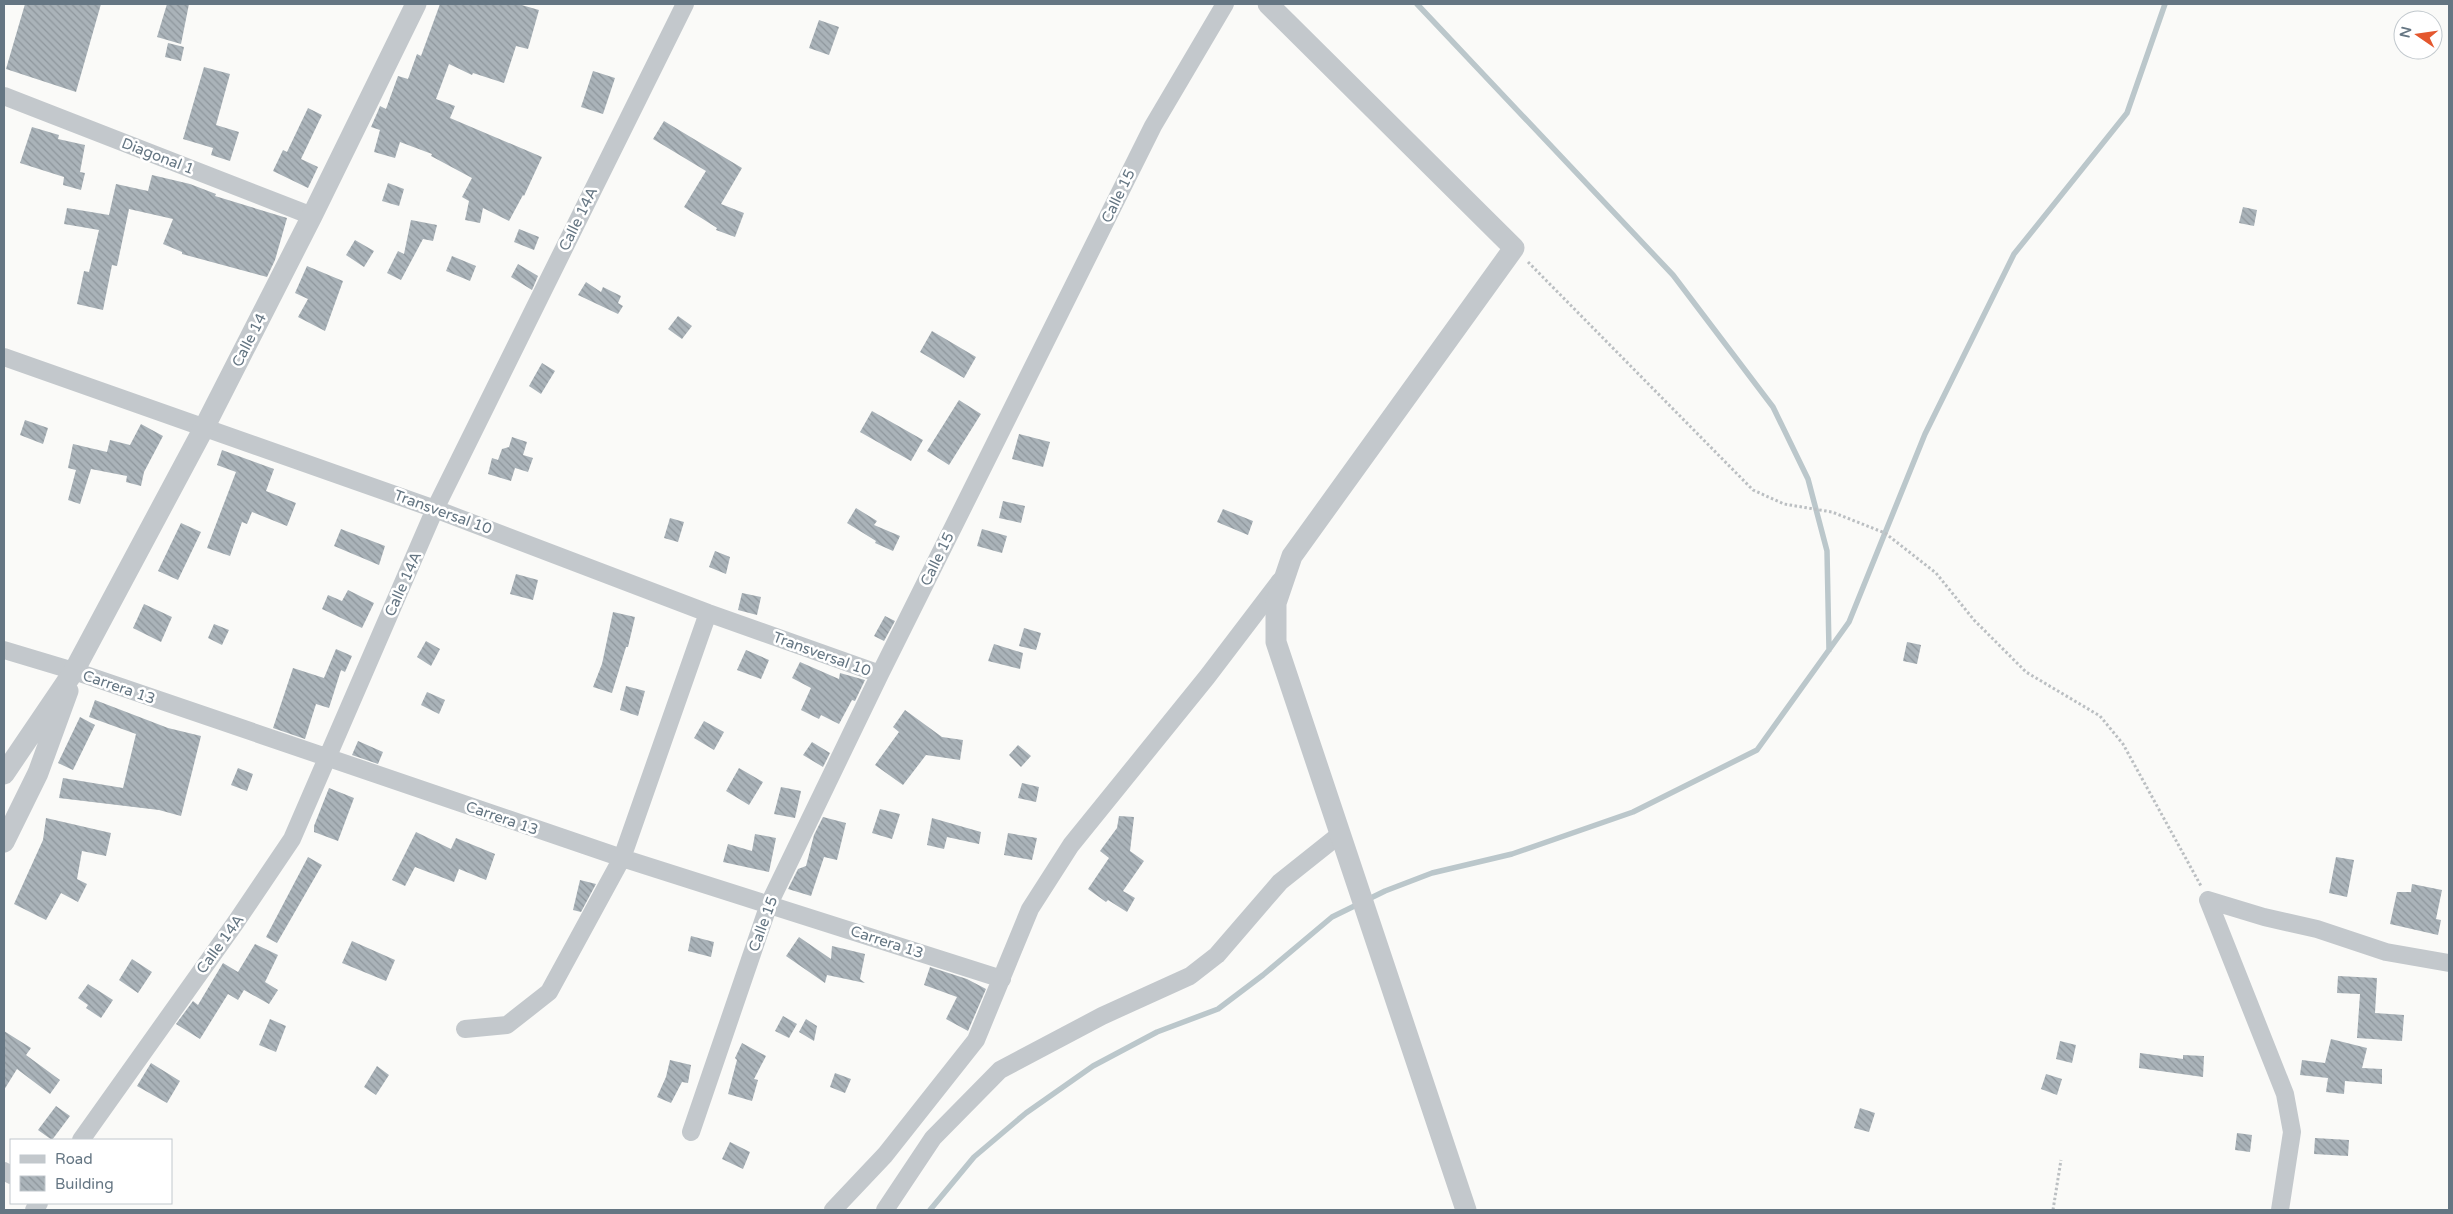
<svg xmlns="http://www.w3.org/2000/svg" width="2453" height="1214" font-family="'Varela Round',sans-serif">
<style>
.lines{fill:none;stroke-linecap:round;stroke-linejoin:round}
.stream{stroke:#bbc7cb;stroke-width:5.5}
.building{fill:url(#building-back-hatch)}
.path{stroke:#bbbfc2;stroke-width:3;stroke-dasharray:2.5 2.5;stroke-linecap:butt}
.minor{stroke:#c3c8cc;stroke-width:18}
.tertiary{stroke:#c3c8cc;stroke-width:21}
.labels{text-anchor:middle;stroke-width:5;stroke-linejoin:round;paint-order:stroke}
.street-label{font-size:15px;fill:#657683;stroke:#fff}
</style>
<defs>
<pattern id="building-back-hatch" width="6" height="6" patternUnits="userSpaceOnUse" patternTransform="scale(1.25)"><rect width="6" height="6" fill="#aab3b9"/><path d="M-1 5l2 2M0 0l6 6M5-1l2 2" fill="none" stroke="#8e969c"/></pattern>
</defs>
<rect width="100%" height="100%" fill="#fafaf8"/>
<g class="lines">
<path class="stream" d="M1417,4L1673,275L1773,407L1808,479L1827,551L1829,650
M930,1210L974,1157L1026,1113L1093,1066L1157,1032L1218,1009L1263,975L1332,917L1385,891L1432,873L1512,854L1633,812L1757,750L1849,622L1925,434L2014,254L2127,113L2165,4"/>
</g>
<path class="building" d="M25,4H101L76,92L6,69Z
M167,4H189L181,44L157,37Z
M440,4H518L539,10L528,49L516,46L504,83L473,73L472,75L449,64L436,99L455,106L450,118L542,157L524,196L523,195L509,221L483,208L480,223L465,220L469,201L462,197L472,178L431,156L432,154L400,142L395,158L374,152L380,130L371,127L378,111L380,106L386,109L398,76L408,79L417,54L421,56Z
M819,20L839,27L829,55L809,48Z
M168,43L184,47L181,61L165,57Z
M204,67L230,74L216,125L239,132L230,161L211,155L213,148L183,139Z
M593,71L615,78L603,114L581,107Z
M308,108L322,115L301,159L318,167L308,188L273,171L283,150L287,152Z
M664,121L742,168L721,204L744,213L735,237L716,230L717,228L684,207L706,171L653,139Z
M32,127L59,135L58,139L85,145L80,172L85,173L81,190L63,185L64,177L20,163Z
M152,175L190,184L216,194L215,196L287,218L275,260L267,277L182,254V252L163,244L173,219L129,209L117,266L112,265L103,310L77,304L84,271L89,272L99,230L64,224L67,208L109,215L116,184L148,191Z
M388,183L404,189L399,206L382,201Z
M2243,207L2257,210L2254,226L2239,223Z
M411,220L437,225L433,241L423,239L401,280L387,273L398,251L404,254Z
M519,229L539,237L534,250L514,242Z
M355,240L374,251L364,267L346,255Z
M452,256L476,266L470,281L446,271Z
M518,264L538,276L532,290L511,277Z
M307,266L343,281L325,331L298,317L308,299L295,293Z
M586,282L601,292L603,287L621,296L618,303L623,306L618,314L578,295Z
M678,316L692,326L682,339L668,329Z
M932,331L976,357L964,378L920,352Z
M542,363L555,371L541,394L529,386Z
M959,400L981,414L949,465L927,451Z
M872,411L923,440L911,461L860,432Z
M25,420L48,428L43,444L20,435Z
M141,424L163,436L144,472L141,486L126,482L127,476L91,469L80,504L68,500L76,470L68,468L73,444L107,452L110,440L130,445Z
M1019,434L1050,442L1043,467L1012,459Z
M512,437L527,442L523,455L533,458L528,472L515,468L511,481L488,474L492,458L498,460L502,449L509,447Z
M222,450L274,469L266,491L296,503L287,526L252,512L247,524L242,522L230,556L207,548L236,472L217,465Z
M1003,501L1025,506L1021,523L999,518Z
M856,508L877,521L874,525L900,536L893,551L875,543L876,541L847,523Z
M1223,509L1253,521L1248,535L1217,522Z
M670,518L684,522L678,542L664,538Z
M181,523L201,532L178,580L158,571Z
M341,529L385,546L379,565L334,546Z
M982,529L1007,536L1002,553L977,546Z
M715,551L730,557L726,574L709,567Z
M516,574L538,580L533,600L510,594Z
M348,590L374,603L362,628L322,609L328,595L342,601Z
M742,593L761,597L757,615L738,610Z
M144,604L172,617L161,642L133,628Z
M613,612L635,617L628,647H626L612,693L593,687L602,664Z
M885,616L895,621L884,641L874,636Z
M214,624L229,630L222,645L208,638Z
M1024,628L1041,633L1036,650L1019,646Z
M426,641L440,649L431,666L417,657Z
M1907,642L1921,645L1917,664L1903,661Z
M994,644L1023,653L1020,669L988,661Z
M336,649L352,656L345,672L341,670L329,708L316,704L305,739L273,728L293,668L324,678Z
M746,650L769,660L761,679L737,670Z
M800,662L839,679L840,673L865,680L855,701L852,700L839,724L821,715L819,719L801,710L811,688L792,678Z
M626,686L645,691L638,716L620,710Z
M427,692L445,700L439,714L421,705Z
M95,700L168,728L201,736L181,816L159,810L59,798L63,778L123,788L136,734L89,717Z
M905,710L942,737L963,740L960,760L926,755L903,785L875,765L899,732L893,727Z
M80,717L95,725L73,770L58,763Z
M704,721L724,732L714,750L694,738Z
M358,741L383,752L378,764L352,755Z
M812,742L830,753L823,767L803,755Z
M1018,745L1031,756L1021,767L1009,755Z
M238,768L253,774L247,791L231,785Z
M739,768L763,782L749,805L726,791Z
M1022,783L1039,787L1036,802L1018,798Z
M781,787L801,791L795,818L774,814Z
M329,788L354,798L338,841L314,832V826Z
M880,809L900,814L892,839L872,833Z
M1119,816L1134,817L1130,851L1144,861L1123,891L1135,898L1127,912L1108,900L1106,902L1088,889L1109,858L1100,851L1117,828Z
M823,817L846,823L837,860L824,857L811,896L788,889L798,869L806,866L814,835Z
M46,818L111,833L106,856L82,851L77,879L87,884L78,902L61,893L46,920L14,904L43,840Z
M932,818L981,832L979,844L947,837L944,849L927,845Z
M416,832L451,849L456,838L495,854L486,880L459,869L454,882L415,867L405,886L392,880Z
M1008,833L1037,838L1032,860L1004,855Z
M755,834L776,838L769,872L723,862L728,844L752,851Z
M308,857L322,865L277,943L266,937Z
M2336,857L2354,860L2347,897L2329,893Z
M580,880L596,884L581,912L573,910Z
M2412,884L2442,890L2436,919L2441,920L2438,935L2390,924L2397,892H2411Z
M691,936L714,942L711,957L688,951Z
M799,937L831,959L832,946L865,954L860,979L865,983L827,975L825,983L786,956Z
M352,941L395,960L386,981L342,963Z
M255,944L278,955L265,982L278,990L269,1004L244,990L238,1000L228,994L200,1039L176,1024L193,1001L198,1005L223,963L238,972Z
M132,959L152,972L138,993L119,980Z
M930,967L967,979L986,989L968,1031L946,1019L957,997L924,985Z
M2338,976L2377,978L2375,1013L2404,1015L2402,1041L2357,1038L2360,994L2337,993Z
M88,984L113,1000L101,1018L86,1008L88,1005L78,998Z
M783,1016L797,1024L789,1038L775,1031Z
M270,1019L286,1026L276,1052L259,1045Z
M806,1019L817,1026L814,1041L799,1032Z
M4,1031L31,1048L26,1055L60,1080L50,1094L17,1069L4,1090Z
M2331,1039L2367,1048L2362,1068L2382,1069V1084L2345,1081L2344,1094L2326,1092L2328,1078L2300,1075L2302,1060L2325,1063Z
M2060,1041L2076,1045L2072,1063L2056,1059Z
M742,1043L766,1056L754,1079L758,1080L752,1101L728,1094L737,1060L735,1058Z
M2140,1053L2183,1059V1055L2204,1056L2203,1077L2139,1068Z
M670,1060L691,1065L688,1083L682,1082L671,1103L657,1097L666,1077Z
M151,1063L180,1081L167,1103L137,1086Z
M377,1066L389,1075L376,1095L364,1087Z
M835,1073L851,1079L845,1093L830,1087Z
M2046,1074L2062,1079L2057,1095L2041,1089Z
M56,1106L70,1116L52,1140L38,1130Z
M1860,1108L1875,1113L1869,1132L1854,1128Z
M2237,1133L2252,1135L2250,1152L2235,1150Z
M2315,1138L2349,1140L2348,1156L2314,1154Z
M730,1142L750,1152L743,1169L722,1159Z"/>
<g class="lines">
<path class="path" d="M1528,262L1753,490L1784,504L1832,512L1885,533L1936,573L1974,620L2026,672L2100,716L2123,744L2201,886
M2053,1210L2061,1160"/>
<path class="minor" d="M4,96L312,216
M4,357L435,509L708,613L880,674
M4,650L74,671L622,858L1002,979
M2208,900L2285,1094L2292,1132L2280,1210
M2208,900L2264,917L2317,929L2386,952L2449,963
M465,1029L507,1025L549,992L622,858L708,613
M691,1132L769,904L880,674L1153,126L1225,4
M81,1140L236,922L292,839L435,509L685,4
M4,1171L11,1175
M34,1210L39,1203
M833,1210L885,1155L976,1040L1030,909L1071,845L1207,677L1280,581
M885,1210L933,1138L1000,1070L1102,1016L1190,976L1217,955L1280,882L1339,835"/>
<path class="tertiary" d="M1268,4L1514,248L1292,556L1276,603V642L1466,1210
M4,774L74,671L205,426L312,216L416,4
M4,842L38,773L68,691"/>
</g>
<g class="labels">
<g class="street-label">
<text transform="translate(158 156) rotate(21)" y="5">Diagonal 1</text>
<text transform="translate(1118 196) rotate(-64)" y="5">Calle 15</text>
<text transform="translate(578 219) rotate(-64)" y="5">Calle 14A</text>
<text transform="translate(249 340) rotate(-63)" y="5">Calle 14</text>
<text transform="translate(443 512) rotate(20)" y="5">Transversal 10</text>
<text transform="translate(937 559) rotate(-64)" y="5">Calle 15</text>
<text transform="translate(403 584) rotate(-66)" y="5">Calle 14A</text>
<text transform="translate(822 654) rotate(20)" y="5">Transversal 10</text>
<text transform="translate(119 687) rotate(19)" y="5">Carrera 13</text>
<text transform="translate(502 818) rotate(19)" y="5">Carrera 13</text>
<text transform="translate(763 924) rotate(-70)" y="5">Calle 15</text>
<text transform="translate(887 942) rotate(18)" y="5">Carrera 13</text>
<text transform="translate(220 944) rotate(-54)" y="5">Calle 14A</text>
</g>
</g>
<rect width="2453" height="1214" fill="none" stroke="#657683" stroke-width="10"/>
<rect x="10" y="1139" width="162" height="65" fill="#ffffff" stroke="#c1c8cd"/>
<rect x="20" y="1155" width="25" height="8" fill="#c3c8cc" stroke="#c1c8cd"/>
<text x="55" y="1164" font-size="15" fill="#657683">Road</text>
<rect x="20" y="1176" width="25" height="15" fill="url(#building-back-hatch)" stroke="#c1c8cd"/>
<text x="55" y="1189" font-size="15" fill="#657683">Building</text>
<g transform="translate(2418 35) rotate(283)"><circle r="24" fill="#ffffff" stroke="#c1c8cd"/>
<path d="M0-4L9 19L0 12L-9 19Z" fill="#e4572e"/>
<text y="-8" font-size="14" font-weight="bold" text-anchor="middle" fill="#657683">N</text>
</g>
</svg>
